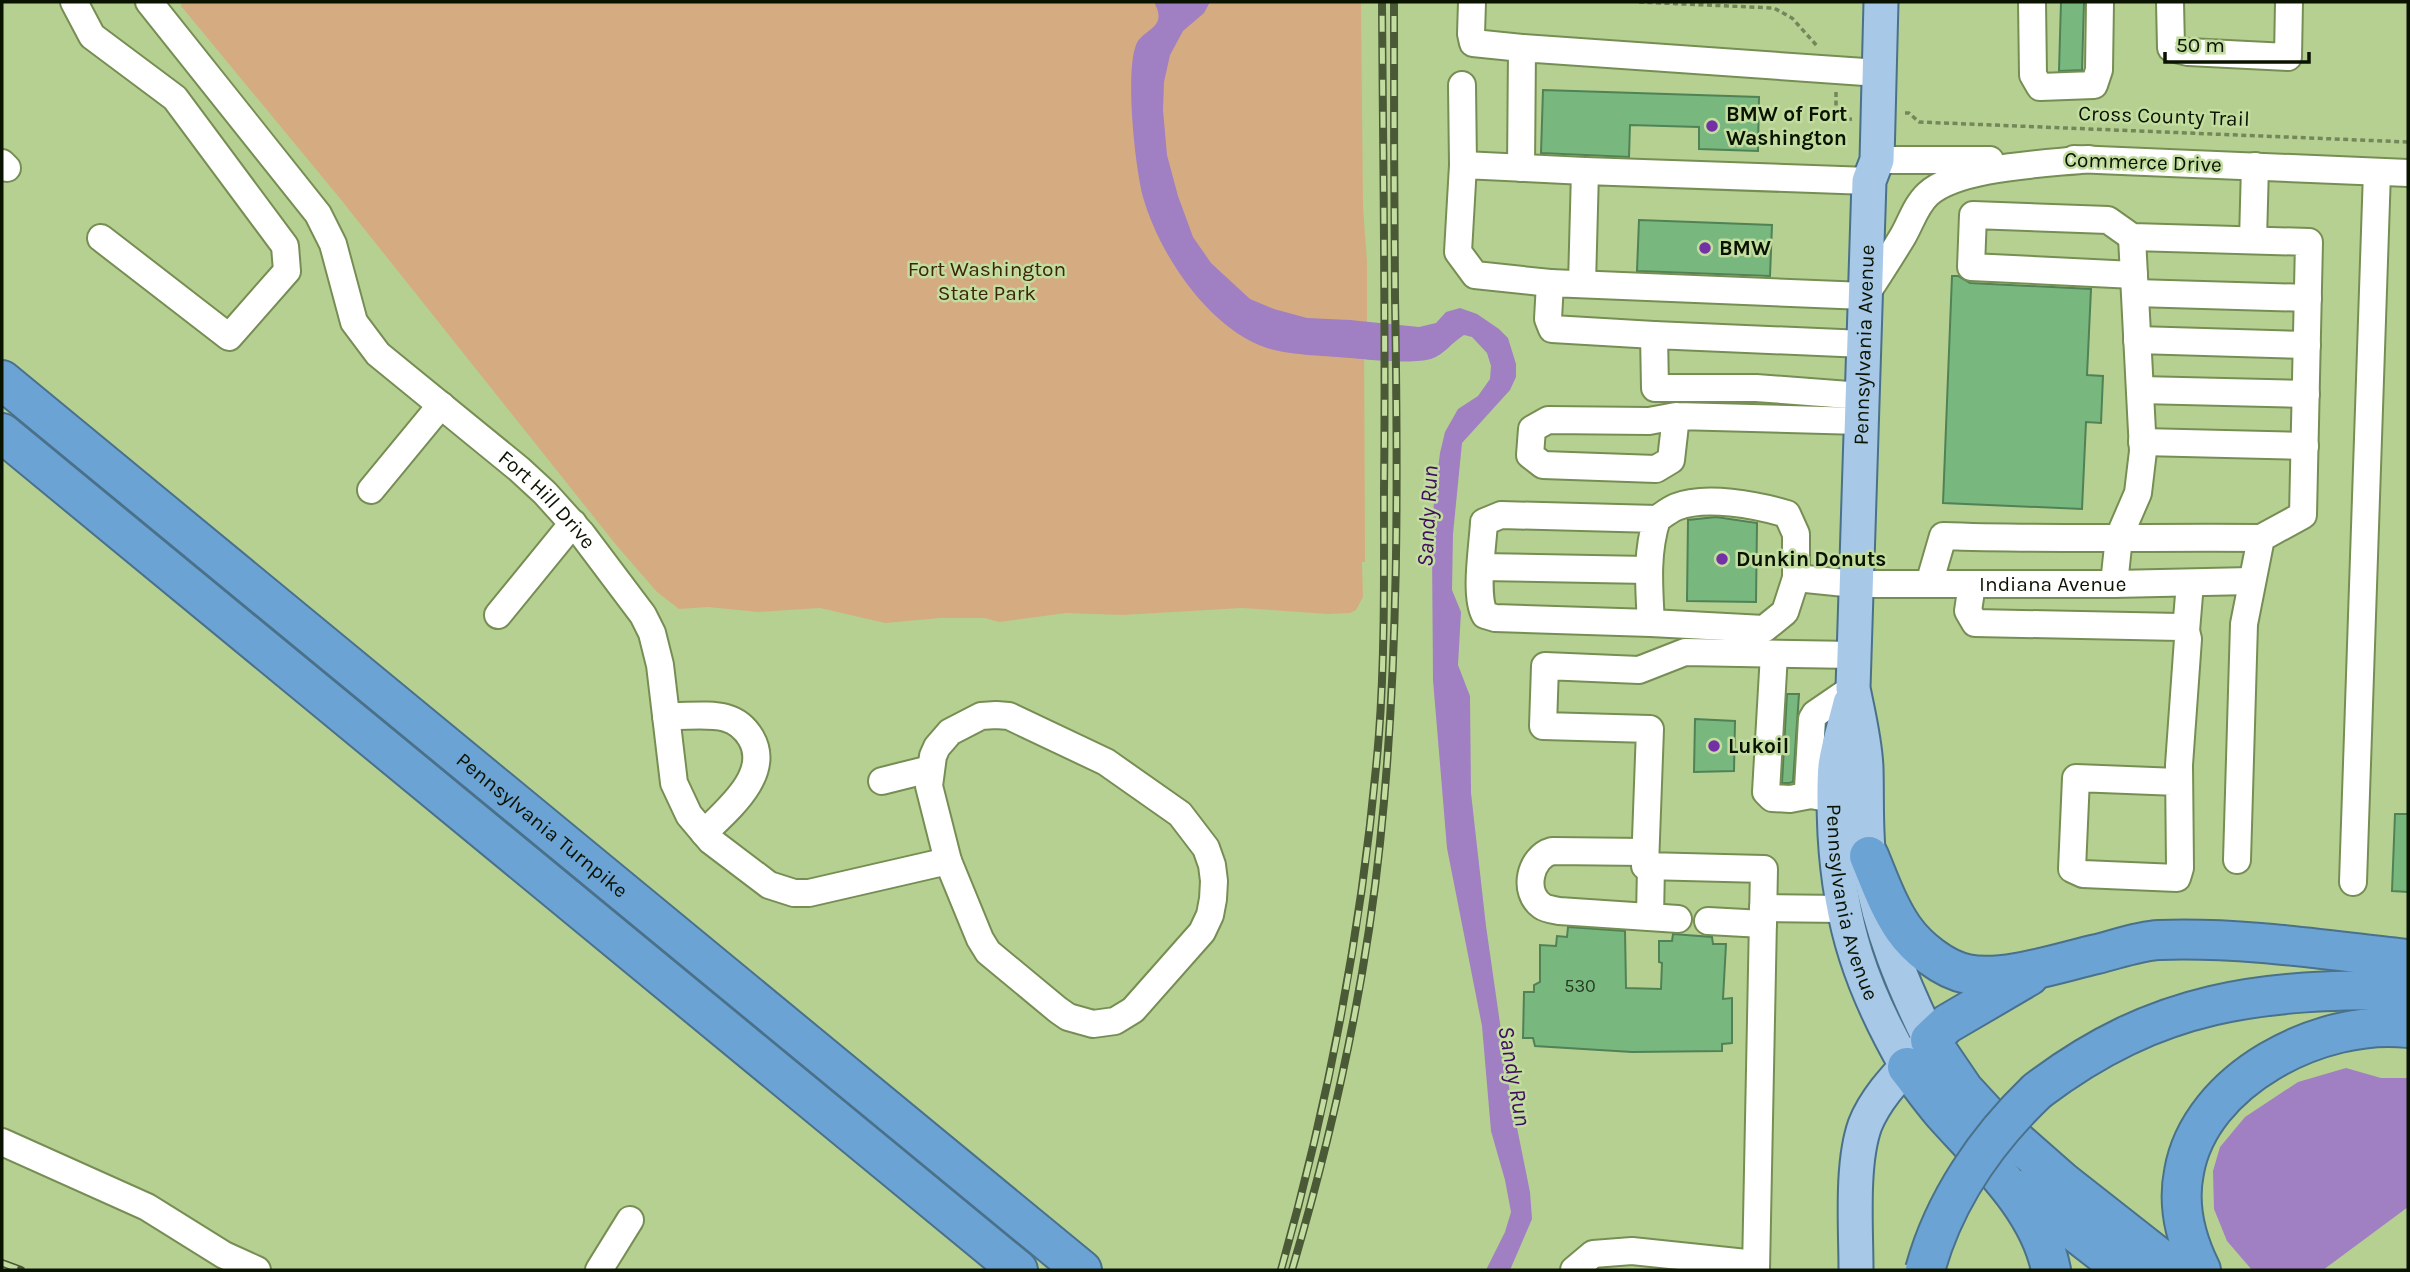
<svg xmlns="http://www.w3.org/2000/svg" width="2410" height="1272" font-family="Karla,sans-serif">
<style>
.green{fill:#d5ac81}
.water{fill:#a17fc3}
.building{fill:#78b87f;stroke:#508256;stroke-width:2}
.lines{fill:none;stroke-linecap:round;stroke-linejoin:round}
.minor-casing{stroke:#768e53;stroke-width:30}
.major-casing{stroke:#4a718a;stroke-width:37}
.highway-casing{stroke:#4a718a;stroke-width:42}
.path{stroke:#74875a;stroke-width:3.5;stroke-dasharray:5 3.5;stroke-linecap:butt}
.minor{stroke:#fff;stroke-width:26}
.major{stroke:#a7c8e6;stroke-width:33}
.highway{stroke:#6ca3d5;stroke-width:38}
.rail-casing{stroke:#4a5936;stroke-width:8}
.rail{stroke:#c2dd9f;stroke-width:5;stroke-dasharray:16;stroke-linecap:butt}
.highway-bridge-casing{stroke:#4a718a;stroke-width:42;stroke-linecap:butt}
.highway-bridge{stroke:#6ca3d5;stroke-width:38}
.poi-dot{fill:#7331a5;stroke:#c2dd9f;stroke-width:2.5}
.labels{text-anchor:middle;stroke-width:5;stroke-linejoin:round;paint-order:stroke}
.number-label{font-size:18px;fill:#263c20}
.poi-label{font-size:21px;font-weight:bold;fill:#0a1300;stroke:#c2dd9f;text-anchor:start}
.street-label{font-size:21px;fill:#0a1300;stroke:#c2dd9f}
.park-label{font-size:21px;fill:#3c2508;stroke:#c2dd9f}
.water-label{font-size:23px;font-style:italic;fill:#3f0c60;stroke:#c2dd9f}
</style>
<rect width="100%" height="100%" fill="#b6d092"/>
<path class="green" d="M182,2H1361L1363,207L1367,262V322H1364L1365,562H1362L1363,597L1356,610L1350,613L1328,614L1242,608L1122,615L1066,613L999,622L985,618H940L885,623L820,608L758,612L708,607L679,609L657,592L617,546L338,196L181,6Z"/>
<path class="water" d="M1154,2H1210L1204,13L1183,31L1170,55L1164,82L1163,110L1167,155L1178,196L1193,237L1211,263L1250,299L1274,309L1307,318L1350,320L1419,327L1436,323L1446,312L1460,308L1477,314L1499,329L1508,338L1516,364V377L1510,390L1462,443L1453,534L1452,590L1461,612L1458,665L1470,696L1471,793L1486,926L1510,1093L1530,1192L1532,1219L1510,1270H1486L1505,1232L1511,1212L1505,1180L1491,1131L1482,1026L1447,848L1433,680L1432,546L1434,499L1440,453L1445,432L1458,409L1478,396L1490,379L1491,366L1487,353L1472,337L1464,335C1452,342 1444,355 1431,359C1416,364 1368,360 1351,358C1329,356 1288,355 1267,348C1209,329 1159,254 1143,197C1135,167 1125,73 1136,45C1143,28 1169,29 1154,2Z
M2346,1068L2381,1078H2408V1207L2323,1270H2252L2227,1241L2214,1209L2213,1171L2220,1147L2245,1117L2298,1082Z"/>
<path class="building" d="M2061,2H2084L2082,70L2059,71Z
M1543,90L1759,97L1758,151L1699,149V127L1630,125L1629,157L1541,153Z
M1639,220L1772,225L1770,276L1637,271Z
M1952,276H1958L1970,283L2091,289L2087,375L2103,376L2101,423L2086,422L2082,509L1943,503Z
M1716,517L1757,523L1756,602L1687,601L1688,520Z
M1787,694H1799L1793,782L1789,783H1782Z
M1695,719L1735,721L1734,771L1694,772Z
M2395,814H2408V892L2392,891Z
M1568,927L1625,931L1626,988L1661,989L1662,963L1659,962V941H1672L1673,934L1712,937L1713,944H1726L1723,999L1732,998V1043L1722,1044V1051L1632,1052L1535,1046L1533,1038H1523L1524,992H1534V985L1540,982V945L1556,946L1557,936L1567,937Z"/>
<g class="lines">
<defs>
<g id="minor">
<path d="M74,2L92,36L175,98L285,246L287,271L229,337L101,238"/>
<path id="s1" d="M149,2L318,214L333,244L354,322L378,354L519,469L545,493L582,534L643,615L652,633L660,665L674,783L689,815L711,841L769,885L794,893H809L948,861"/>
<path d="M1472,2L1471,34L1473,43L1522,48"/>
<path d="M2032,2L2033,75L2040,87L2094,85L2099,70L2100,2"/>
<path d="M2170,2L2171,48L2188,52L2288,57L2289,2"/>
<path d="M1462,85L1463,165"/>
<path d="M2074,159L2408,173"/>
<path d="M1877,160H1990"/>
<path d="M2,163L7,168"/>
<path d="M1521,168L1522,48L1879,73"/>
<path d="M2253,240L2255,166"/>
<path d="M2134,275L1971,267L1973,215L2108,220L2132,237L2309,242L2303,515L2261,538L2244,624L2237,860"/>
<path d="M1550,283L1475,275L1458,252L1463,165L1585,171"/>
<path d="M1582,284L1585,171L1869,181"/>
<path d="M2135,293L2308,298"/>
<path d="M1654,335L1552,329L1548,319L1550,283L1865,296C1878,276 1891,256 1903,236C1911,222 1916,205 1928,194C1959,166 2047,164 2089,159"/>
<path d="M2137,340L2307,345"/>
<path d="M2140,390L2306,394"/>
<path d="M1862,396L1756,388H1655L1654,335L1864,344"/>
<path d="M1676,416L1671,460L1656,469L1543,465L1530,455L1532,429L1548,420L1649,421L1676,416L1861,421"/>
<path d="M2142,442L2305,446"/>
<path d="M371,490L441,405"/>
<path d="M1481,567L1648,570"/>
<path id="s2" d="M1796,578L1855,584H2114L2251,581"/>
<path d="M1929,584L1943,536C2049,540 2155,537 2261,538"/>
<path d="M1972,584L1968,611L1975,623L2180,627L2186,631L2188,639L2179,765L2180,868L2177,878L2083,874L2072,869L2076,778L2178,782"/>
<path d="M2114,584L2119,537L2138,493L2143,451L2132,237"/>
<path d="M498,615L573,523"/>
<path d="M1651,623C1649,587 1646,553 1657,519C1663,515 1669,510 1676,507C1705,495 1757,505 1787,514L1796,534V578L1785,612L1764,629L1651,623L1495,618L1485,615C1474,596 1483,545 1484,522L1501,515L1657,519"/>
<path d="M2186,631L2190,583"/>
<path d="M1774,654L1766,792L1772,798L1790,799L1811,795"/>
<path d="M996,715L1009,716L1106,762L1180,814L1206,848L1212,865L1214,881L1213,899L1210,915L1202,932L1133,1010L1115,1021L1093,1024L1068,1017L1058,1010L988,952L980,939L948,861L929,786L933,756L937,747L950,732L981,716Z"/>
<path d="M666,716C685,717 708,713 726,718C737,721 745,728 751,738C772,774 727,810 704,833"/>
<path d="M882,781L930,769"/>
<path d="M1827,798L1811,795L1808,788L1812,719L1815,714L1853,688"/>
<path d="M1645,852L1552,851C1530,857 1522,892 1542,906C1546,909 1554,910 1559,911L1678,919"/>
<path d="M2353,882L2377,172"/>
<path d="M1763,908L1843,909"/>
<path d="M1650,917L1651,866"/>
<path d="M1708,921L1763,924"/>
<path d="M2,1142L147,1207L224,1255L257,1270"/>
<path d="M599,1270L630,1220"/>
<path d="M1574,1270L1593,1254L1632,1251L1756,1264"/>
<path d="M1756,1270L1764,869L1645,866L1650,729L1543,726L1545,666L1639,670L1685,652L1854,655"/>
</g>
<g id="major">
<path id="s3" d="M1850,703C1845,724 1838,745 1835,766C1833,788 1834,812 1835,835C1840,925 1862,989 1907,1067"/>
<path id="s4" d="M1856,1270C1856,1228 1851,1164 1865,1125C1878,1092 1908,1066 1930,1040C1903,985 1880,930 1870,869C1865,835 1867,801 1866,768C1865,741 1858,714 1853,688L1869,181L1877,160L1881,2"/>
</g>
<g id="highway">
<path id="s5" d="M2,380L1082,1270"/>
<path d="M2,433L1018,1270"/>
<path d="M1869,856C1879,880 1888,906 1903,928C1917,948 1943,969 1967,974C2003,982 2061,962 2097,954C2117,949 2139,941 2159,940C2242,937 2326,950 2408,959"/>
<path d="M2029,976L1947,1024L1930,1040L1964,1090L1988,1116L2063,1182L2175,1270"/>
<path d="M1907,1067C1919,1082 1930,1098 1943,1113C1984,1159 2039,1208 2051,1270"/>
<path d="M2037,1091C2158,999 2261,989 2408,990"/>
<path d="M2021,1190L2124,1270"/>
<path d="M2201,1270C2186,1240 2177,1207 2184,1172C2200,1079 2321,1018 2408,1028"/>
</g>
</defs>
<use href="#minor" class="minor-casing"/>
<use href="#major" class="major-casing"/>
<use href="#highway" class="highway-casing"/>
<path class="path" d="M1639,2L1774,8L1792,18L1818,47
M1836,92V121L1852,119
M1905,113H1909L1919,122L2408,142"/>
<use href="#minor" class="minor"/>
<use href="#major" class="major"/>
<use href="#highway" class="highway"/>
<defs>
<path id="rail" d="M2,1263L21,1270
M1281,1270C1331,1093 1364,918 1379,734C1385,653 1384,571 1384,490C1386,327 1383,164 1382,2
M1292,1270C1333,1131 1365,988 1380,843C1399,662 1398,479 1395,297C1394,199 1394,100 1394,2"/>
</defs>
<use href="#rail" class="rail-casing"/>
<use href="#rail" class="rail"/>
<defs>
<path id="highway-bridge" d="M1925,1270C1944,1201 1986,1140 2037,1091"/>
</defs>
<use href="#highway-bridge" class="highway-bridge-casing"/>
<use href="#highway-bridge" class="highway-bridge"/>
</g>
<g class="poi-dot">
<circle cx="1712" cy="126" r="7"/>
<circle cx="1705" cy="248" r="7"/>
<circle cx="1722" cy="559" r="7"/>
<circle cx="1714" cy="746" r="7"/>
</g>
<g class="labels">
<g class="number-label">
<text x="1580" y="992">530</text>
</g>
<g class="poi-label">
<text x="1726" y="121">BMW of Fort<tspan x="1726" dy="24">Washington</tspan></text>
<text x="1719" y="255">BMW</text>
<text x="1736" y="566">Dunkin Donuts</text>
<text x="1728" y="753">Lukoil</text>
</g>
<g class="street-label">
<text transform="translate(2164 116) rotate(2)" y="7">Cross County Trail</text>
<text transform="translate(2143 162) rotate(2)" y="7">Commerce Drive</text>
<text dy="7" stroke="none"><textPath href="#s4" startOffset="961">Pennsylvania Avenue</textPath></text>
<text dy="7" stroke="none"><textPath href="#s1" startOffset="649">Fort Hill Drive</textPath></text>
<text dy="7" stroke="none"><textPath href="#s2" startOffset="257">Indiana Avenue</textPath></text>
<text dy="7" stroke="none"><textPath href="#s5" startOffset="700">Pennsylvania Turnpike</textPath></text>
<text dy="7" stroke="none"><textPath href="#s3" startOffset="203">Pennsylvania Avenue</textPath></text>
</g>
<g class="park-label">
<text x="987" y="276">Fort Washington<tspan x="987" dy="24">State Park</tspan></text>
</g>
<g class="water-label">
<text transform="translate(1427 516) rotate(-87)" y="8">Sandy Run</text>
<text transform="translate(1515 1076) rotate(80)" y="8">Sandy Run</text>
</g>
</g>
<rect width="2410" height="1272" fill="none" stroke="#0a1300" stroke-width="7"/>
<path d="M2165 52v10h144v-10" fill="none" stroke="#0a1300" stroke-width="3.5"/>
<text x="2176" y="52" font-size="21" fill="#0a1300" stroke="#c2dd9f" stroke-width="5" paint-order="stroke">50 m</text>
</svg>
